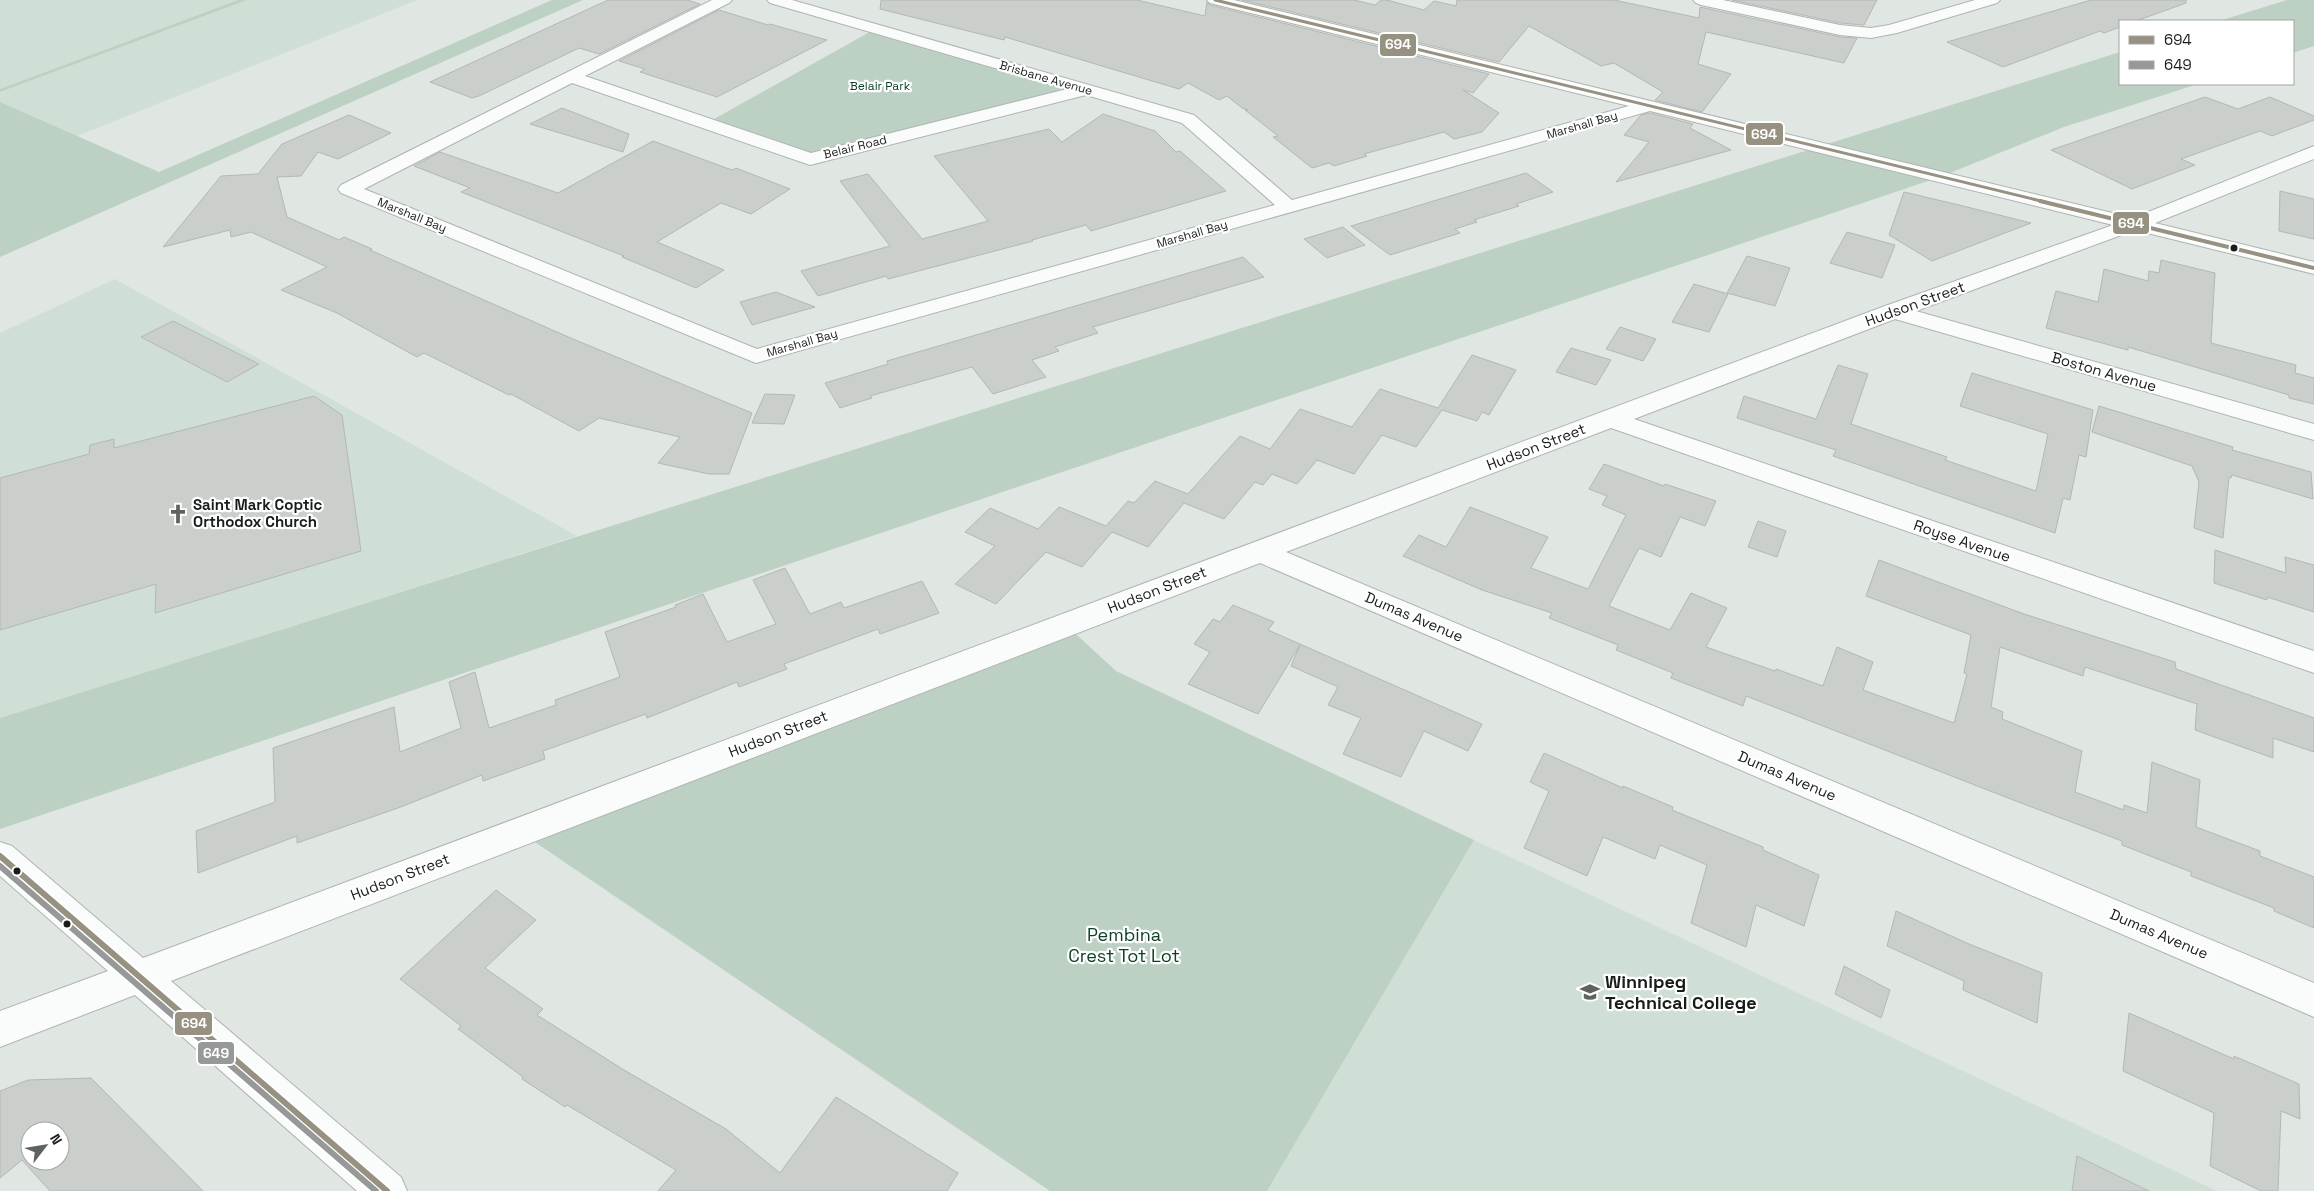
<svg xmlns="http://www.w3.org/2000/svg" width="2314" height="1191" font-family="'Space Grotesk',sans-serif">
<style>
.built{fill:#d0dfd5}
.green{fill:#bcd1c4}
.building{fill:#cacfcb;stroke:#b3b8b5;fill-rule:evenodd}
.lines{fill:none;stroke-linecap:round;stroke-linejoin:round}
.minor-casing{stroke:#afb4b1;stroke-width:2}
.minor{fill:#fafbfb;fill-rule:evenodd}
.bus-1-far2-casing{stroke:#fff;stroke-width:5.5}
.bus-1-far1-casing{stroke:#fff;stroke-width:7}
.bus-1-casing{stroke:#fff;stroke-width:10}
.bus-2-casing{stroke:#fff;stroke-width:10}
.bus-1-far2{stroke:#979182;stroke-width:3}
.bus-1-far1{stroke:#979182;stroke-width:4}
.bus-1{stroke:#979182;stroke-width:6}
.bus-2{stroke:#979998;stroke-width:6}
.bus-dot{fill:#181d1a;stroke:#fff;stroke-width:2}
.labels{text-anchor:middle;stroke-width:4.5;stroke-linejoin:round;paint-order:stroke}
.far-street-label{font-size:12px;fill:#181d1a;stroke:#fff}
.far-park-label{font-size:12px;fill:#0b4126;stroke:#fff}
.street-label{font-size:15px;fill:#181d1a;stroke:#fff}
.poi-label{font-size:15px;font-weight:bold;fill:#181d1a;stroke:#fff;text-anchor:start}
.near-park-label{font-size:18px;fill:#0b4126;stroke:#fff}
.near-poi-label{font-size:18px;font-weight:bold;fill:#181d1a;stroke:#fff;text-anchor:start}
.line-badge{stroke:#fff;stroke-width:2}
.badge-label{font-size:14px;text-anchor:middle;font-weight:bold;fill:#fff}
</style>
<rect width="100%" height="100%" fill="#e0e6e2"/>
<path class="built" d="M0,0H238L0,89Z
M247,0H417L77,136L0,102V92Z
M115,279L577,536L0,718V333Z
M1474,840L2217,1191H1267Z"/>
<path class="green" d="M238,0H247L0,92V89Z
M552,0H583L0,257V102L159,172Z
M2287,0H2314V46L2293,53V21H2219Z
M875,29L1086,90L810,159L707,123Z
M2120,52V84H2198L2064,127L1940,177L0,829V718Z
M1066,625L1116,671L1474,840L1267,1191H1050L520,832Z"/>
<path class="building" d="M608,0H687L700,4L599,54L579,48L479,96L472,98L430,82Z
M881,0H1137L1205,16L1207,2L1210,5L1489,74L1473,93L1463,90L1499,113L1482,132L1454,139L1444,132L1364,154L1367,156L1334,166L1329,163L1312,168L1273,137L1278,136L1245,110H1248L1242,108L1227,96L1219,100L1188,83L1179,89L1005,37L1004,40L880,9Z
M1242,0H1354L1375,5L1381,0H1387L1424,10L1434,1L1456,6L1457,0H1614L1699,18L1700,7L1840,37L1857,38L1844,63L1706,32L1698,64L1731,74L1702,112L1655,100L1663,92L1614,63L1601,66L1529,26L1499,62Z
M1732,0H1877L1864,25L1840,23Z
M2091,0H2186V3L2136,21H2120V27L2104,33L2100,31L2003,67L1947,42Z
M719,10L768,25L770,24L827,40L717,97L640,72L645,69L619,61Z
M2205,97L2238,109L2270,97L2314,116V120L2272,136L2260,131L2181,159L2195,165L2132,189L2051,150Z
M562,108L629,134L623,152L530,124Z
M1650,113L1693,124L1690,128L1731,150L1616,182L1649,142L1624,135L1641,115Z
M1103,114L1155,131L1176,152L1180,151L1226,191L1091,231L1086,225L1032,240L1033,241L888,279L886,276L818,296L801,271L890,246L840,181L868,174L922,239L988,221L934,156L1049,129L1062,142Z
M349,115L391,133L338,159L318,152L301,176L277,177L287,217L339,240L344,237L372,249L370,250L573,339L752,413L729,474H709L658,463L680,437L599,418L579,431L511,394L509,395L424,353L417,357L337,313L281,290L327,267L251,232L231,237L230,230L163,247L221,176L258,174L282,144Z
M653,141L732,170L736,168L790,189L751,214L721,203L657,242L724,270L696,288L622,257L624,256L461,192L470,188L414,166L440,152L558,193Z
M1526,173L1553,192L1516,204L1519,206L1474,220L1477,222L1455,229L1460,233L1390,255L1351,226Z
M2280,191L2314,199V239L2279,231Z
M1904,192L1959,205L2031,223L1932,261L1889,235Z
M1343,227L1365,245L1327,258L1304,239Z
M1847,232L1895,245L1882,278L1830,263Z
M1747,256L1790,268L1775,306L1727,293Z
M1243,257L1264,277L1093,327L1098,333L1055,347L1059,351L1032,360L1046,377L993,394L972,367L870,396L872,398L840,408L825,383L888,364L887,361Z
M2161,260L2215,273L2211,343L2296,365L2295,373L2314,378V404L2289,398V395L2128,347V350L2046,328L2056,291L2098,302L2104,269L2148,281L2149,271L2159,273Z
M1694,284L1728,294L1709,332L1672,322Z
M776,292L815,307L752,325L740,302Z
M173,321L259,364L227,382L141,337Z
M1620,327L1656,339L1643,361L1606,349Z
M1571,348L1611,360L1596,385L1556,372Z
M1472,355L1516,370L1489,415L1482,412L1477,421L1442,410L1416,447L1382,435L1354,474L1317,460L1297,484L1272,474L1263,485L1255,482L1224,519L1184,503L1148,547L1112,532L1082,567L1046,552L996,604L955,584L995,546L965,532L990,508L1038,529L1059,507L1106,526L1128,501L1134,503L1155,481L1188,494L1240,436L1270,449L1300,409L1352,427L1380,389L1438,408Z
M1838,365L1868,374L1851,424L1947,457L1945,460L2036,491L2048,434L1960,406L1972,373L2093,410L2086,457L2079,455L2070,500L2063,498L2055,533L1833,456L1836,450L1737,418L1744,396L1816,419Z
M765,394L795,395L784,424L752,423Z
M314,396L342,415L361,551L155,613L156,584L0,630V478L89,454L90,445L114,439V448Z
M2099,406L2233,447L2232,450L2311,472L2313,499L2232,475L2231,478L2229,477L2223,538L2194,528L2199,482L2192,466L2092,432Z
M1604,464L1664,486L1665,484L1716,501L1705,526L1680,517L1661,557L1639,548L1609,606L1670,630L1691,593L1727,608L1706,647L1775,671L1776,669L1823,686L1837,647L1873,662L1863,690L1954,723L1967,674L1964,673L1971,635L1866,596L1879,560L2024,614L2175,662L2176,669L2314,718V752L2273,738V758L2195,730L2197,704L2085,667L2083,676L2000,647L1991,707L2003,712L2002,719L2082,751L2075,792L2124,810V805L2147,813L2152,762L2200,780L2196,827L2260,851V856L2314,877V928L2274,911V908L2191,876V872L2122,845V841L2021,803L1746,696L1743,706L1671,678L1673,673L1616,650L1618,645L1549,618L1552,613L1482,590L1403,556L1419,535L1446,547L1470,507L1548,537L1531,568L1588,589L1626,515L1602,505L1607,496L1589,489Z
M1758,521L1786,531L1777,557L1748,547Z
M2215,550L2286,573L2285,557L2314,565V612L2267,597V600L2214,583Z
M785,568L810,614L841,602L844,608L922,581L939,613L880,634L878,629L784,664L787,669L739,687L737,682L647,718L646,714L543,751L545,759L483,781L482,775L398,808L297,843V836L198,873L196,831L275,802L273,748L394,707L400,752L461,728L449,682L475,672L489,728L556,705L555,700L620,677L605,632L676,607L675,605L703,594L727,642L776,624L753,580Z
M1233,605L1274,622L1268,630L1482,724L1468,751L1424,731L1401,777L1343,754L1361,718L1328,705L1338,687L1291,666L1300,645L1258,714L1188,684L1210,652L1194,644L1213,619L1220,622Z
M1544,753L1623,788V786L1673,807L1672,810L1763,847V850L1819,875L1804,926L1756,905L1746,947L1691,923L1707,865L1660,845L1655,859L1603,837L1587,876L1524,848L1549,791L1530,782Z
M496,890L536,920L485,968L543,1009L537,1015L624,1070L726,1129L780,1173L836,1097L958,1173L947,1191H658L676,1170L567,1105L565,1107L522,1079L523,1077L458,1029L461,1026L400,979Z
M1896,911L1969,944L2042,973L2037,1023L1963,990L1964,981L1887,946Z
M1844,966L1890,990L1881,1018L1835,994Z
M2129,1013L2234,1059V1056L2299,1084L2300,1119L2281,1111L2278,1191H2261L2210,1166L2214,1113L2123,1071Z
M91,1078L203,1191H50L22,1160L0,1178V1091L28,1080ZM30,1131H60V1161H30Z
M2077,1156L2149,1191H2072Z"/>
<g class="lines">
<defs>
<path id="minor" d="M712,0H732L729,3L585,76L811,153L1067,89L770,3L767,0H792L1194,115L1292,200L1629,106L1210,3L1207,0H1234L2133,218L2314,146V159L2155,223L2314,262V274L2135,230L1916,311L2314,424V440L1895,319L1634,419L2314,651V673L1611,428L1286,552L2314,983V1017L1260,563L171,981L401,1177L407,1191H357L135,995L0,1047V1011L108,971L0,876V842L12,846L143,958L1885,306L2113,225L1650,111L756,363L341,193L338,189L341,185ZM572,83L810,165L1086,95L1182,123L1275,205L757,349L364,189Z
M1693,0H1723L1840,25L1871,28L1889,25L1975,0H2000L1997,3L1897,33L1871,38L1840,35L1701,5L1696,3Z"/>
</defs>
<use href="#minor" class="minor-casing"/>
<use href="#minor" class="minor"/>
<defs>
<path id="bus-1-far2" d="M1215,0L2045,202"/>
<path id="bus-1-far1" d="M2040,201L2314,268"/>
<path id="bus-1" d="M0,856L387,1191"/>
<path id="bus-2" d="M0,866L376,1191"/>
</defs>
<use href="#bus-1-far2" class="bus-1-far2-casing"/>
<use href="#bus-1-far1" class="bus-1-far1-casing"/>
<use href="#bus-1" class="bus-1-casing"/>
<use href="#bus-2" class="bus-2-casing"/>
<use href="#bus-1-far2" class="bus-1-far2"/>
<use href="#bus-1-far1" class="bus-1-far1"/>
<use href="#bus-1" class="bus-1"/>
<use href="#bus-2" class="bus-2"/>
</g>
<defs>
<symbol id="church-bare" viewBox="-9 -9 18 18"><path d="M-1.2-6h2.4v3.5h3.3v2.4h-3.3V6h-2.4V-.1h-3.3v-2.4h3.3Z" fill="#5e6360" stroke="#fff" stroke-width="2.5" paint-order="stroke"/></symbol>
<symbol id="university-bare" viewBox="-9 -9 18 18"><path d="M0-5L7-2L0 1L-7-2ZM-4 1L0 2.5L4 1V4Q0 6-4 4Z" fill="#5e6360" stroke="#fff" stroke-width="2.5" paint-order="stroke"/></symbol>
</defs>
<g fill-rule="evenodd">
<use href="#church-bare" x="164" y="500" width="28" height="28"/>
<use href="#university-bare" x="1576" y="978" width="28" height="28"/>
</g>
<g class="bus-dot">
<circle cx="2234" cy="248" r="4.5"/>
<circle cx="17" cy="871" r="4.5"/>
<circle cx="67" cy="924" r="4.5"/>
</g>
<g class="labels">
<g class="far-street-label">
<text transform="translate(1046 78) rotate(16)" y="4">Brisbane Avenue</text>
<text transform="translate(1582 125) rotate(-16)" y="4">Marshall Bay</text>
<text transform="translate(855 147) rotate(-14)" y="4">Belair Road</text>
<text transform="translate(412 215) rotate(22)" y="4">Marshall Bay</text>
<text transform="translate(1192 234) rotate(-16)" y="4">Marshall Bay</text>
<text transform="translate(802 343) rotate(-16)" y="4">Marshall Bay</text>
</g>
<g class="far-park-label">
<text x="880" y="90">Belair Park</text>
</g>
<g class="street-label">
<text transform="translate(1915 304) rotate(-20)" y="5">Hudson Street</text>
<text transform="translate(2104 372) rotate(16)" y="5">Boston Avenue</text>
<text transform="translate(1536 447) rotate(-21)" y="5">Hudson Street</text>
<text transform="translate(1962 541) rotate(19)" y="5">Royse Avenue</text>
<text transform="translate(1157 590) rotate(-21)" y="5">Hudson Street</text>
<text transform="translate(1414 617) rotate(23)" y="5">Dumas Avenue</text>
<text transform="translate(778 734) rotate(-21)" y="5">Hudson Street</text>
<text transform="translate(1787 776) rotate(23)" y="5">Dumas Avenue</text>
<text transform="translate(400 877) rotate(-21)" y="5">Hudson Street</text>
<text transform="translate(2159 934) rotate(23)" y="5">Dumas Avenue</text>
</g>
<g class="poi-label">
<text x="193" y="510">Saint Mark Coptic<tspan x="193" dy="17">Orthodox Church</tspan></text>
</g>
<g class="near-park-label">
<text x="1124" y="941">Pembina<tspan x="1124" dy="21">Crest Tot Lot</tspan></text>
</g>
<g class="near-poi-label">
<text x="1605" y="988">Winnipeg<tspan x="1605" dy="21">Technical College</tspan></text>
</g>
</g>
<g class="line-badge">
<rect x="1379" y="33" width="38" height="24" rx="5" fill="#979182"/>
<rect x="1745" y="122" width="39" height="24" rx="5" fill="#979182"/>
<rect x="2112" y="211" width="38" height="24" rx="5" fill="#979182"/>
<rect x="174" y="1011" width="39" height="25" rx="5" fill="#979182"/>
<rect x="197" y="1041" width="38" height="24" rx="5" fill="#979998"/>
</g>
<g class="badge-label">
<text x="1398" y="49">694</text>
<text x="1764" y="139">694</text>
<text x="2131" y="228">694</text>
<text x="194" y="1028">694</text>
<text x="216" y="1058">649</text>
</g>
<rect x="2119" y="20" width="175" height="65" fill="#ffffff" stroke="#a3a5a3"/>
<rect x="2129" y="36" width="25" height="8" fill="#979182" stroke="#a3a5a3"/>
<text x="2164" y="45" font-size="15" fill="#181d1a">694</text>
<rect x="2129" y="61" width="25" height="8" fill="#979998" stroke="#a3a5a3"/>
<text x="2164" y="70" font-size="15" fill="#181d1a">649</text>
<g transform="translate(45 1146) rotate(59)"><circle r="24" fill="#ffffff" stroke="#a3a5a3"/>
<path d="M0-4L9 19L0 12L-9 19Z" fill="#5e6360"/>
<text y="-8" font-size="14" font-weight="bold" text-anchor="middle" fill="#181d1a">N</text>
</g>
</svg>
